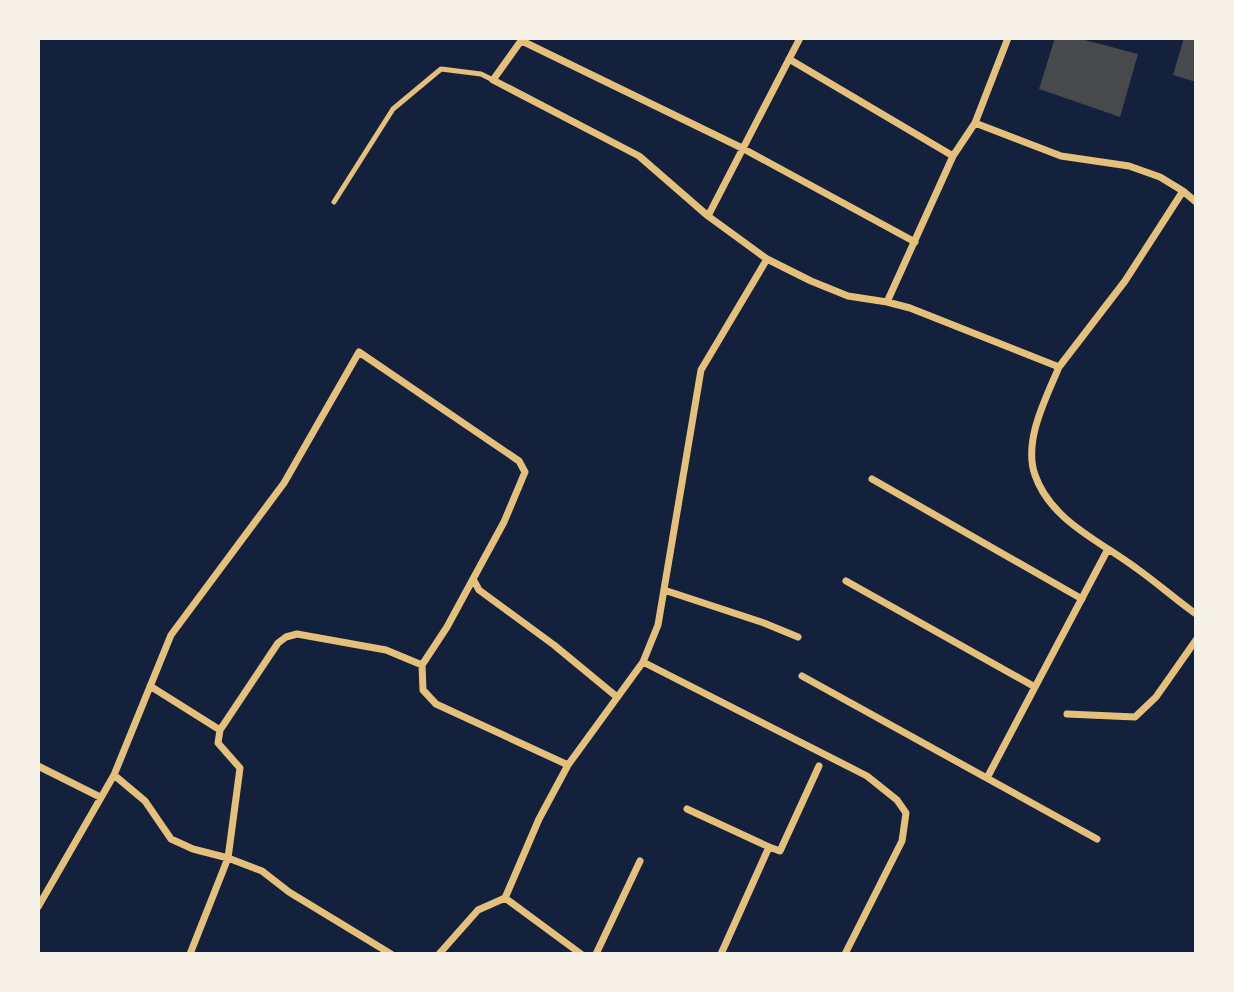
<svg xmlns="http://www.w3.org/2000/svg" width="1234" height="992" font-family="Helvetica,sans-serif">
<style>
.building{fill:#48494c}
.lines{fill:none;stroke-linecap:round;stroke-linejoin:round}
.service{stroke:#e5c07b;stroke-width:5}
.minor{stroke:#e5c07b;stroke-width:7}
</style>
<rect width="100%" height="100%" fill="#14213d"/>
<path class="building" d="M1055,38H1077L1138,54L1120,117L1039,89Z
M1184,38L1196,41V82L1173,75Z"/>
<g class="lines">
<path class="service" d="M334,202L393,109L441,69L481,74L493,80"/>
<path class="minor" d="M523,38L493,80L639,156L708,216L767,259L811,281L848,296L887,302L910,308L1059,367C1046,398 1023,441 1035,475C1051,521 1100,541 1136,568C1156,582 1175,599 1196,614
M522,41L742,148L915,242
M789,59L953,156
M975,123L1008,38
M708,216L800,38
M887,302L953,156L975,123L1061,156L1129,166L1160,177L1183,191
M1059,367L1125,281L1183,191L1196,202
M872,479L1082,599
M473,579L447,627L422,665L423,690L436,704L568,765
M846,581L1035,687
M664,590L764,623L798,637
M643,662L867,776L897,800L906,813L902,841L845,954
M802,676L1097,839
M150,686L220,730L218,743L240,768L228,858L190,954
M1067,714L1135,717L1156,697L1196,640
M220,730L278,643L286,637L297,634L386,650L422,665
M38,766L100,797
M114,775L145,801L171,839L193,849L228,858L262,871L289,892L391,954
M987,778L1108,549
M687,809L769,847
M505,898L581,954
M38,907L114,775L171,635L284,483L359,352L519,461L525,472L504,522L473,579L479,590L554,645L617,697
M439,954L478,910L505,898L539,819L568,765L643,662L658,625L701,370L767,259
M596,954L640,861
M721,954L769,847L780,851L819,766"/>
</g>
<rect width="1234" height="992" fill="none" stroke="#f6f1e7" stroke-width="80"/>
</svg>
